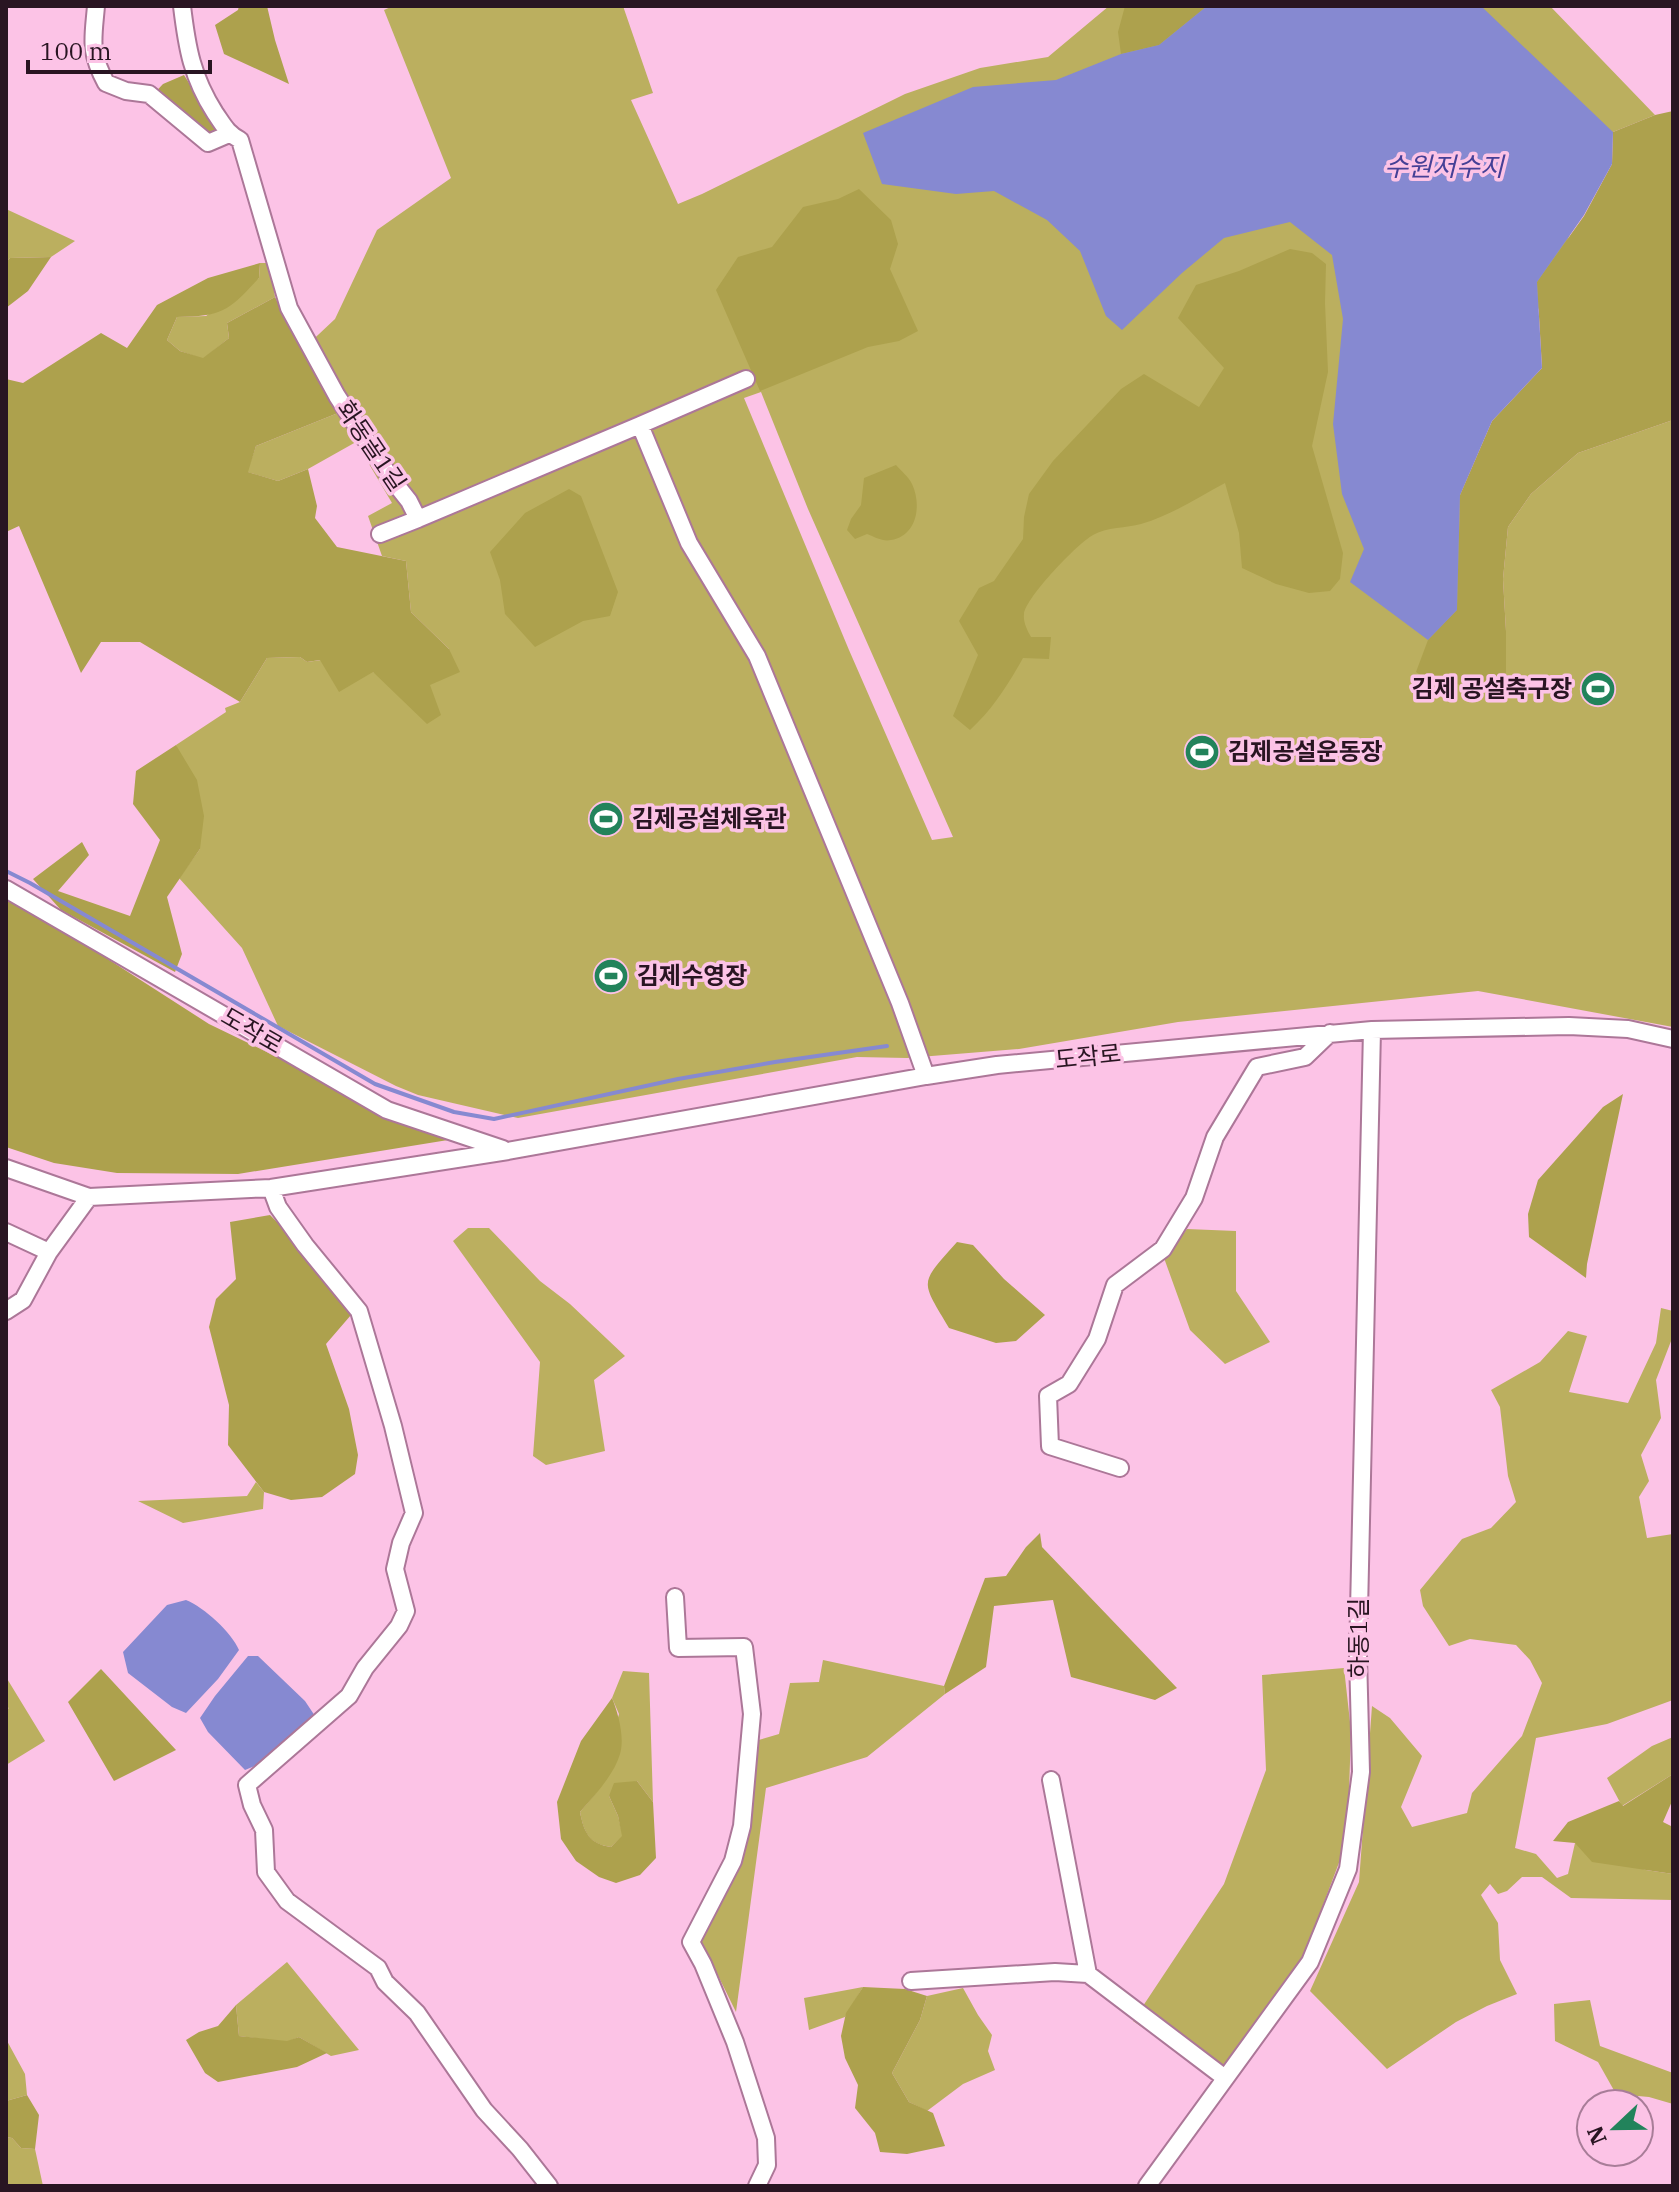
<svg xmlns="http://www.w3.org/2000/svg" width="1679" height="2192" font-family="'IBM Plex Serif','Noto Sans KR',serif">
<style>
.green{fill:#bbaf5f;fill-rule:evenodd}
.forest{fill:#ada14d}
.water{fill:#8689d1}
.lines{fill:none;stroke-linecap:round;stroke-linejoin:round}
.stream{stroke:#8689d1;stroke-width:4}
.minor-casing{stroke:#ac7798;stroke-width:20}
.minor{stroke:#fff;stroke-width:16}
.labels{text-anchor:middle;stroke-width:7;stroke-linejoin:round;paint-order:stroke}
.street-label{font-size:24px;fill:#291522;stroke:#fcc3e6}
.poi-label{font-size:24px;font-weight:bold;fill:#291522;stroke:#fcc3e6;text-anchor:start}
.water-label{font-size:26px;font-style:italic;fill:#454096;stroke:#fcc3e6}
</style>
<rect width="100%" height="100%" fill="#fcc3e6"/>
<path class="green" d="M393,6H623L653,93L631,100L678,204L702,194L905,94L980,68L1048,57L1109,6H1550L1655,115L1613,132L1460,495L1458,683L1471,696L1505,673L1506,631L1503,579L1508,527L1531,494L1578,453L1673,420V1027L1478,991L1178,1022L1019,1049L907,1058L857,1057L518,1118L418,1095L396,1086L278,1026L242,948L179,878L200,849L176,745L226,712L225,708L240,702L267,658L300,657L307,662L321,660L429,685L449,649L411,612L406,561L382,556L368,516L392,503L356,442L308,469L278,481L247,472L256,446L338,413L302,350L335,319L377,230L451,178L384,10ZM761,392L808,509L953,837L932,840L849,650L744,398Z
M6,209L75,241L51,257L10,258L6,262Z
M260,263H270L275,297L227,323L229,338L203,359L180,351L167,340L177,317L206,316L259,278Z
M468,1228H489L540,1281L570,1304L625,1356L594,1380L605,1451L546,1465L533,1456L540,1362L453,1241Z
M1187,1229L1236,1231V1291L1270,1342L1225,1364L1190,1330L1164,1258Z
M1661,1308L1673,1311V1336L1656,1380L1661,1418L1641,1455L1649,1481L1639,1497L1647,1538L1673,1534V1700L1607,1724L1536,1738L1515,1848L1536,1854L1557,1878L1568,1874L1575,1843L1646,1870L1673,1874V1900L1571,1898L1542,1877H1522L1507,1891L1498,1894L1490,1884L1481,1895L1498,1923L1500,1960L1517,1994L1487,2006L1456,2022L1387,2069L1310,1991L1359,1882L1372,1706L1390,1718L1422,1756L1401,1807L1412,1827L1467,1813L1472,1793L1522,1736L1542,1683L1530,1660L1516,1645L1470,1639L1449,1646L1423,1606L1420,1590L1462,1539L1491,1528L1516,1502L1508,1476L1500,1407L1491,1390L1540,1362L1568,1331L1587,1336L1569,1392L1628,1403L1656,1343Z
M256,1482L264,1492L263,1509L183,1523L138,1501L247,1496Z
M823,1660L944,1686L945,1694L867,1757L766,1788L736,2012L701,1941L742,1864L755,1741L779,1734L790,1683L819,1682Z
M1344,1668L1351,1731L1349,1793L1340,1860L1305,1953L1217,2078L1133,2021L1224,1884L1266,1770L1262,1675Z
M623,1671L649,1673L653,1802L637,1781L609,1796L618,1816L623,1836L611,1847C589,1844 584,1833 580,1812L596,1793L619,1714L612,1698Z
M6,1677L45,1741L6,1765V1710L9,1708L6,1707Z
M1673,1737V1774L1622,1806L1607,1778L1652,1746Z
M287,1962L359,2050L331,2056L299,2037L287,2042L239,2036L236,2005Z
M863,1987L845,2017L809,2030L804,1998Z
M963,1988L978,2015L992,2035L988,2051L995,2070L963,2084L927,2111L909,2102L892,2073L920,2020L927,1996Z
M1590,2000L1600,2046L1673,2073V2104L1649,2097L1616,2094L1598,2062L1555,2041L1554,2004Z
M6,2039L25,2074L27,2095L6,2101Z
M6,2137L12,2138L21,2148L35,2149L43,2186H6Z"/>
<path class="forest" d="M239,6H267L275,40L289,84L224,54L215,25L238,10Z
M1125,6H1207L1159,45L1121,54L1118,32Z
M184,75L220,133L194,141L148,100L163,84Z
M1673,111V420L1578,453L1531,494L1508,527L1503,579L1506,631V673L1487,684L1471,697L1458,684L1441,689L1416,672L1428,640L1457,610L1460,495L1492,421L1542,368L1537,282L1584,216L1612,164L1613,132L1655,115Z
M859,189L891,220L898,244L890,269L918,331L899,341L868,347L760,391L716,290L738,257L772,247L803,207L838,199Z
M1290,249L1312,253L1326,264L1325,303L1328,372L1312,446L1343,553L1340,579L1330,591L1309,593L1276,584L1242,568L1239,533L1225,483C1197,498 1172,515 1141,524C1127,528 1106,527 1093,535C1078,543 1026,597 1024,614C1023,622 1027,630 1031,637H1051L1049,659L1023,658C1008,685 993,709 970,730L953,716L978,655L959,621L979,588L994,581L1023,539L1024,517L1029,494L1053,461L1121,389L1144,374L1199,407L1224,368L1178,318L1196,285L1239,271Z
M51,257L28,291L6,308V262L10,258Z
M260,263L259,278C228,311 224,316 177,317L167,340L180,351L203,358L229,338L227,323L275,297L302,350L338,413L256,446L248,472L278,481L308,469L317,506L315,518L337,547L406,561L411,612L449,649L460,672L430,685L441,715L427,724L373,672L339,692L320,660L307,662L300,657L267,658L240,702L140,642H101L81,673L19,526L6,532V379L23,383L101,333L127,348L157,305L208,278Z
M896,465C901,471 909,477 912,484C922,505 917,536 891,540C883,542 875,537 867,534L855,539L847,530L851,519L861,505L864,478Z
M569,489L581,496L618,592L610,616L583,621L535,647L505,614L500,580L490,552L525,513Z
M176,745L197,780L204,816L200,849L167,897L182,954L175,972L61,910L33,879L82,842L89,855L58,891L130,916L160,840L133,804L136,771Z
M6,900L58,927L209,1024L448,1140L238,1174L117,1173L54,1163L6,1147Z
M1623,1094L1587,1264L1586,1278L1529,1237L1528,1214L1538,1180L1603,1107Z
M270,1215L286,1231L351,1315L326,1344L349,1409L358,1455L355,1474L322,1497L291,1500L264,1492L228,1445L229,1405L209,1327L216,1299L236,1279L230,1222Z
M957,1242L973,1245L1004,1279L1045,1315L1016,1341L996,1343L949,1328C920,1279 919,1285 957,1242Z
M1040,1533L1042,1547L1177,1688L1155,1700L1071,1677L1053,1600L994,1606L986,1667L945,1694L944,1686L985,1578L1006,1576L1026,1547Z
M101,1669L176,1750L114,1781L68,1702Z
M612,1698C618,1712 625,1738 620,1754C614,1775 594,1796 580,1812C584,1832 589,1844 611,1847L622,1836L618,1816L609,1796L614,1783L637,1781L653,1802L656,1858L640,1875L616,1883L599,1877L576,1861L561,1839L557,1802L581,1741Z
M1673,1774V1799L1663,1822L1673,1827V1874L1592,1862L1575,1843L1553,1841L1568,1822L1619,1801L1623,1806Z
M863,1987L905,1989L927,1996L920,2020L892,2073L909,2102L933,2113L945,2146L907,2154L880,2152L875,2133L855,2108L858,2085L845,2058L841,2036L846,2013Z
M236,2005L239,2036L287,2041L299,2037L327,2053L297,2067L218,2082L205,2073L186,2040L199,2032L218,2026Z
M27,2095L39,2115L35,2149L21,2148L12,2138L6,2137V2101Z"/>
<path class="water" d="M1207,6H1481L1613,132L1612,164L1584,215L1537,282L1542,368L1492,421L1460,495L1457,610L1428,640L1350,582L1364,549L1342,494L1333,424L1343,319L1332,255L1290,222L1224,238L1182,273L1122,330L1106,316L1080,251L1047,220L994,191L956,194L882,184L863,133L973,87L1056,80L1121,54L1159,45Z
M186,1600C204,1607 232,1633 239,1650L218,1679L186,1713L172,1707L128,1673L123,1652L167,1605Z
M248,1656H258L305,1701L315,1716L262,1763L245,1770L208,1732L200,1718L215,1696Z"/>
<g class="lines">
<path class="stream" d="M6,871L30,883L375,1084L454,1112L494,1119L678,1079L775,1062L887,1046"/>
<defs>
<path id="minor" d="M96,6C93,41 89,51 106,83L126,91L149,94L208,143L229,134
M182,6C187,48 192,77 215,113C224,126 227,133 240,140L289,308L337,396L390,477L409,501L418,519L640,425L689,543L757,656L900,1003L926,1076
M640,425L746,379
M380,534L418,519
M6,889L387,1110L503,1149
M6,1168L89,1197L271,1188L508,1151L926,1076L997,1065L1372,1030L1569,1026L1628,1029L1673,1039
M271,1188L278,1207L305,1245L359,1311L393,1426L414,1513L401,1543L395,1569L406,1611L399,1626L365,1668L349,1696L247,1785L252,1805L264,1830L266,1872L287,1901L378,1968L385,1982L417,2013L484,2110L520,2149L549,2186
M6,1232L49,1252
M6,1311L23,1300L49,1252L89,1197
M1120,1468L1050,1446L1048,1396L1069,1384L1097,1339L1115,1285L1163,1249L1194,1198L1215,1137L1257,1067L1305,1057L1330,1033
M675,1597L678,1648L744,1647L752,1714L742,1826L733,1861L691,1942L703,1964L735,2042L766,2138L767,2165L757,2186
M1051,1780L1088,1974L1225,2078
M911,1981L1055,1972L1088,1974
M1147,2186L1310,1962L1348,1869L1361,1772L1358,1655L1372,1030"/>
</defs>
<use href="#minor" class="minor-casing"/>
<use href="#minor" class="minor"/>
</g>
<defs>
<symbol id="stadium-disc" viewBox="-11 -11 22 22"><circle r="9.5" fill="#22835b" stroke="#fcc3e6"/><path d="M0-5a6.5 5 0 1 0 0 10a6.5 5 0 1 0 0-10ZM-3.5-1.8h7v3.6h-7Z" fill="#fff"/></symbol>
</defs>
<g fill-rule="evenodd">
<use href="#stadium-disc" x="1578" y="669" width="40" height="40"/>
<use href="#stadium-disc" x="1182" y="732" width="40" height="40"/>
<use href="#stadium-disc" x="586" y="799" width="40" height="40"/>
<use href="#stadium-disc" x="591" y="956" width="40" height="40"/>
</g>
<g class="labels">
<g class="street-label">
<text transform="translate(371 446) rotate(56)" y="8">화동골1길</text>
<text transform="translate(252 1031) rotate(30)" y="8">도작로</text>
<text transform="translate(1088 1057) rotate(-6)" y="8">도작로</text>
<text transform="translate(1359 1638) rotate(-90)" y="8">하동1길</text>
</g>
<g class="poi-label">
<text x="1572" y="697" text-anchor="end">김제 공설축구장</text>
<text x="1228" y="760">김제공설운동장</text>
<text x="632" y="827">김제공설체육관</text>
<text x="637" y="984">김제수영장</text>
</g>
<g class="water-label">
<text x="1444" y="176">수원저수지</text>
</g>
</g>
<rect width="1679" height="2192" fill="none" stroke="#291522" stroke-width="16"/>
<g transform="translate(1615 2128) rotate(248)"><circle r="38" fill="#fcc3e6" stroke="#a87d98" stroke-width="2"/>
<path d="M0-6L14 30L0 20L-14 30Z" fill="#22835b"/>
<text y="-12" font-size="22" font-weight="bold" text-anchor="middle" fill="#291522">N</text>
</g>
<path d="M28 60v12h182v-12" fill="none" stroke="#291522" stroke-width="4"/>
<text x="40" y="60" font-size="24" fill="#291522" stroke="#fcc3e6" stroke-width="6" paint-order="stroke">100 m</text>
</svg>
